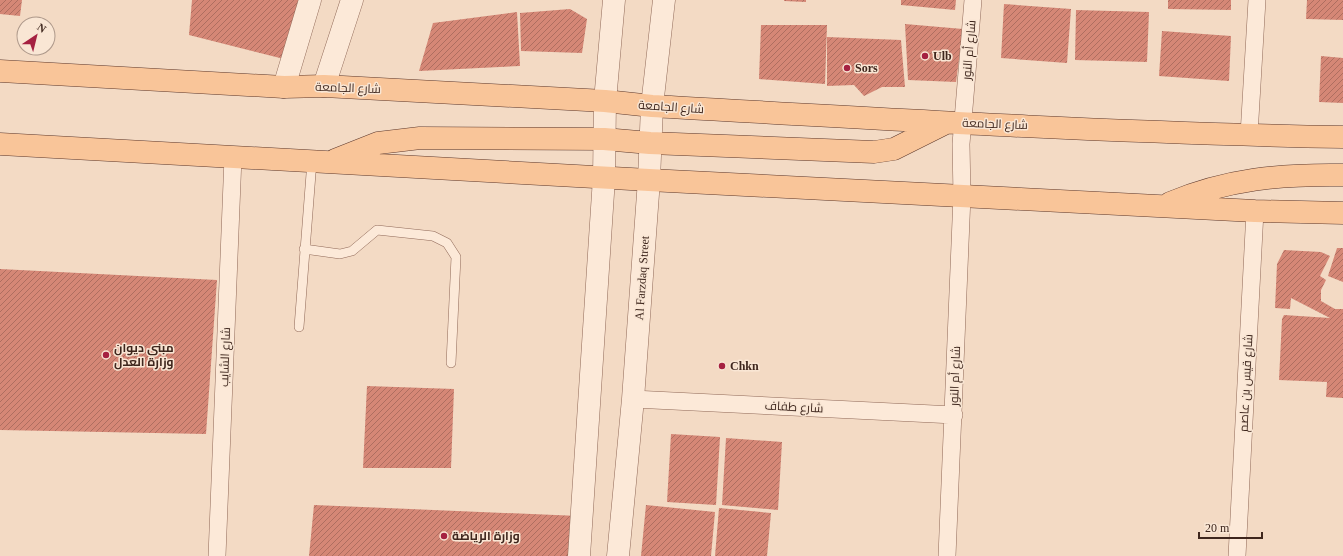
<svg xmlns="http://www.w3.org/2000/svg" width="1343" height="556" font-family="'Times New Roman',Cairo,serif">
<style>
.building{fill:url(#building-hatch)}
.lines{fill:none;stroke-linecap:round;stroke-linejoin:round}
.service-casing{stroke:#906958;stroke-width:10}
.minor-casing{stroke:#906958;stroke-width:18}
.tertiary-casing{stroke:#906958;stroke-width:23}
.primary-casing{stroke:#5d382c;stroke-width:23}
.service{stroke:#fce9d8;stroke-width:9}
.minor{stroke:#fce9d8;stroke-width:17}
.tertiary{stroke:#fce9d8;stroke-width:22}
.primary{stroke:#f9c599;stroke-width:22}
.poi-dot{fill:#a52141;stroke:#f9e6d4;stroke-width:1.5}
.labels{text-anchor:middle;stroke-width:3;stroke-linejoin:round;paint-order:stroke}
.street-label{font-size:12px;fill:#3e261d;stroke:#f9e6d4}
.poi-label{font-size:12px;font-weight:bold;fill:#3e261d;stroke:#f9e6d4;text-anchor:start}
</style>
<defs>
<pattern id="building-hatch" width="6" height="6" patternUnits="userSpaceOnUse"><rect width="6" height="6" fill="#d58776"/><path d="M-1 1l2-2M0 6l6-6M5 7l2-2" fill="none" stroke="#ae6e60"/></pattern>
</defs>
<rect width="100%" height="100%" fill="#f3dac4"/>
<path class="building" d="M0,0H22L20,16L0,14Z
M192,0H305L288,60L189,35Z
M784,0H806V2L784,1Z
M901,0H956L955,10L901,5Z
M1168,0H1231V10L1168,9Z
M1307,0H1343V20L1306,19Z
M1004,4L1071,9L1067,63L1001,58Z
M570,9L587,19L582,53L521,51L520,13Z
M1076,10L1149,12L1147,62L1075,60Z
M517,12L520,66L419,71L433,23Z
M905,24L963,29L956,82L908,80Z
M761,25H827L825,84L759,79Z
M1162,31L1231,36L1229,81L1159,76Z
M827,37L901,40L905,87H882L864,96L854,85L827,86Z
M1321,56L1343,58V103L1319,102Z
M1337,248H1343V282L1328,276Z
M1284,250L1321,252L1330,256L1320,276L1326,280L1321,290V301L1335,309H1343V398L1326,397L1327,382L1279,380L1282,319L1284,315L1330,318L1291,298L1290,309L1275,308L1277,264Z
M0,269L217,280L206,434L0,430Z
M367,386L454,389L451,468H363Z
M671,434L720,437L716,505L667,502Z
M726,438L782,442L778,510L722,505Z
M314,505L579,516L576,556H309Z
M646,505L715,512L711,556H641Z
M719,508L771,513L767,556H715Z"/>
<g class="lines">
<defs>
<path id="service" d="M304,249L340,254L352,251L377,230L433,236L447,243L456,257L451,363
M299,327L312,161"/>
<path id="minor" d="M1249,135L1257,0
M633,399L954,415
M217,556L233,157
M947,556L962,196L961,144L973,0
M1237,556L1255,211"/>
<path id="tertiary" d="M324,86L352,0
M284,87L310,0
M579,556L604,178L605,101L614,0
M618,556L633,399L649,180L652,106L664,0"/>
<path id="primary" d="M0,71L284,87L324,86L605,101L652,106C882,119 1112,133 1343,137
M0,144L649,180L1255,211L1343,213
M335,160L378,143L420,138L604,139L650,143L874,152L894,149L946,123
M1170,203C1227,179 1281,174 1343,175"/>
</defs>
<use href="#service" class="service-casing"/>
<use href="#minor" class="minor-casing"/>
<use href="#tertiary" class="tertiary-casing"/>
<use href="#primary" class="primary-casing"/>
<use href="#service" class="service"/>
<use href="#minor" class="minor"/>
<use href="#tertiary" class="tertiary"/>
<use href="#primary" class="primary"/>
</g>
<g class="poi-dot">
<circle cx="925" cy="56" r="4"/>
<circle cx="847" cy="68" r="4"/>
<circle cx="106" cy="355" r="4"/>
<circle cx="722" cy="366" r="4"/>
<circle cx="444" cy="536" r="4"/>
</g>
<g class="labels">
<g class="street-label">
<text transform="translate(969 50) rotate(-85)" y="4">شارع أم النور</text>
<text transform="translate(348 88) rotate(2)" y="4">شارع الجامعة</text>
<text transform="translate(671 107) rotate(4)" y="4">شارع الجامعة</text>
<text transform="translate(995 124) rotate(2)" y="4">شارع الجامعة</text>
<text transform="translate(642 278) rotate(-86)" y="4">Al Farzdaq Street</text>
<text transform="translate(225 357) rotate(-88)" y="4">شارع الشايب</text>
<text transform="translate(955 376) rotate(-88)" y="4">شارع أم النور</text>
<text transform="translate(1246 383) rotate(-87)" y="4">شارع قيس بن عاصم</text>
<text transform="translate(794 407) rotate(3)" y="4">شارع طفاف</text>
</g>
<g class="poi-label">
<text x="933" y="60">Ulb</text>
<text x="855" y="72">Sors</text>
<text x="114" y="352">مبنى ديوان<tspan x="114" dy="14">وزارة العدل</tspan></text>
<text x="730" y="370">Chkn</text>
<text x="452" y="540">وزارة الرياضة</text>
</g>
</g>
<g transform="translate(36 36) rotate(35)"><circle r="19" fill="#f9e6d4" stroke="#ae998b"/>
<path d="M0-3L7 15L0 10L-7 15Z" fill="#a52141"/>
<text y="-6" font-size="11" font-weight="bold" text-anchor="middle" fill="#3e261d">N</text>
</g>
<path d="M1199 532v6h63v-6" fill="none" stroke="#3e261d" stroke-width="2"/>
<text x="1205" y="532" font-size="12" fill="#3e261d" stroke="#f9e6d4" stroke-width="3" paint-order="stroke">20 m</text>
</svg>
